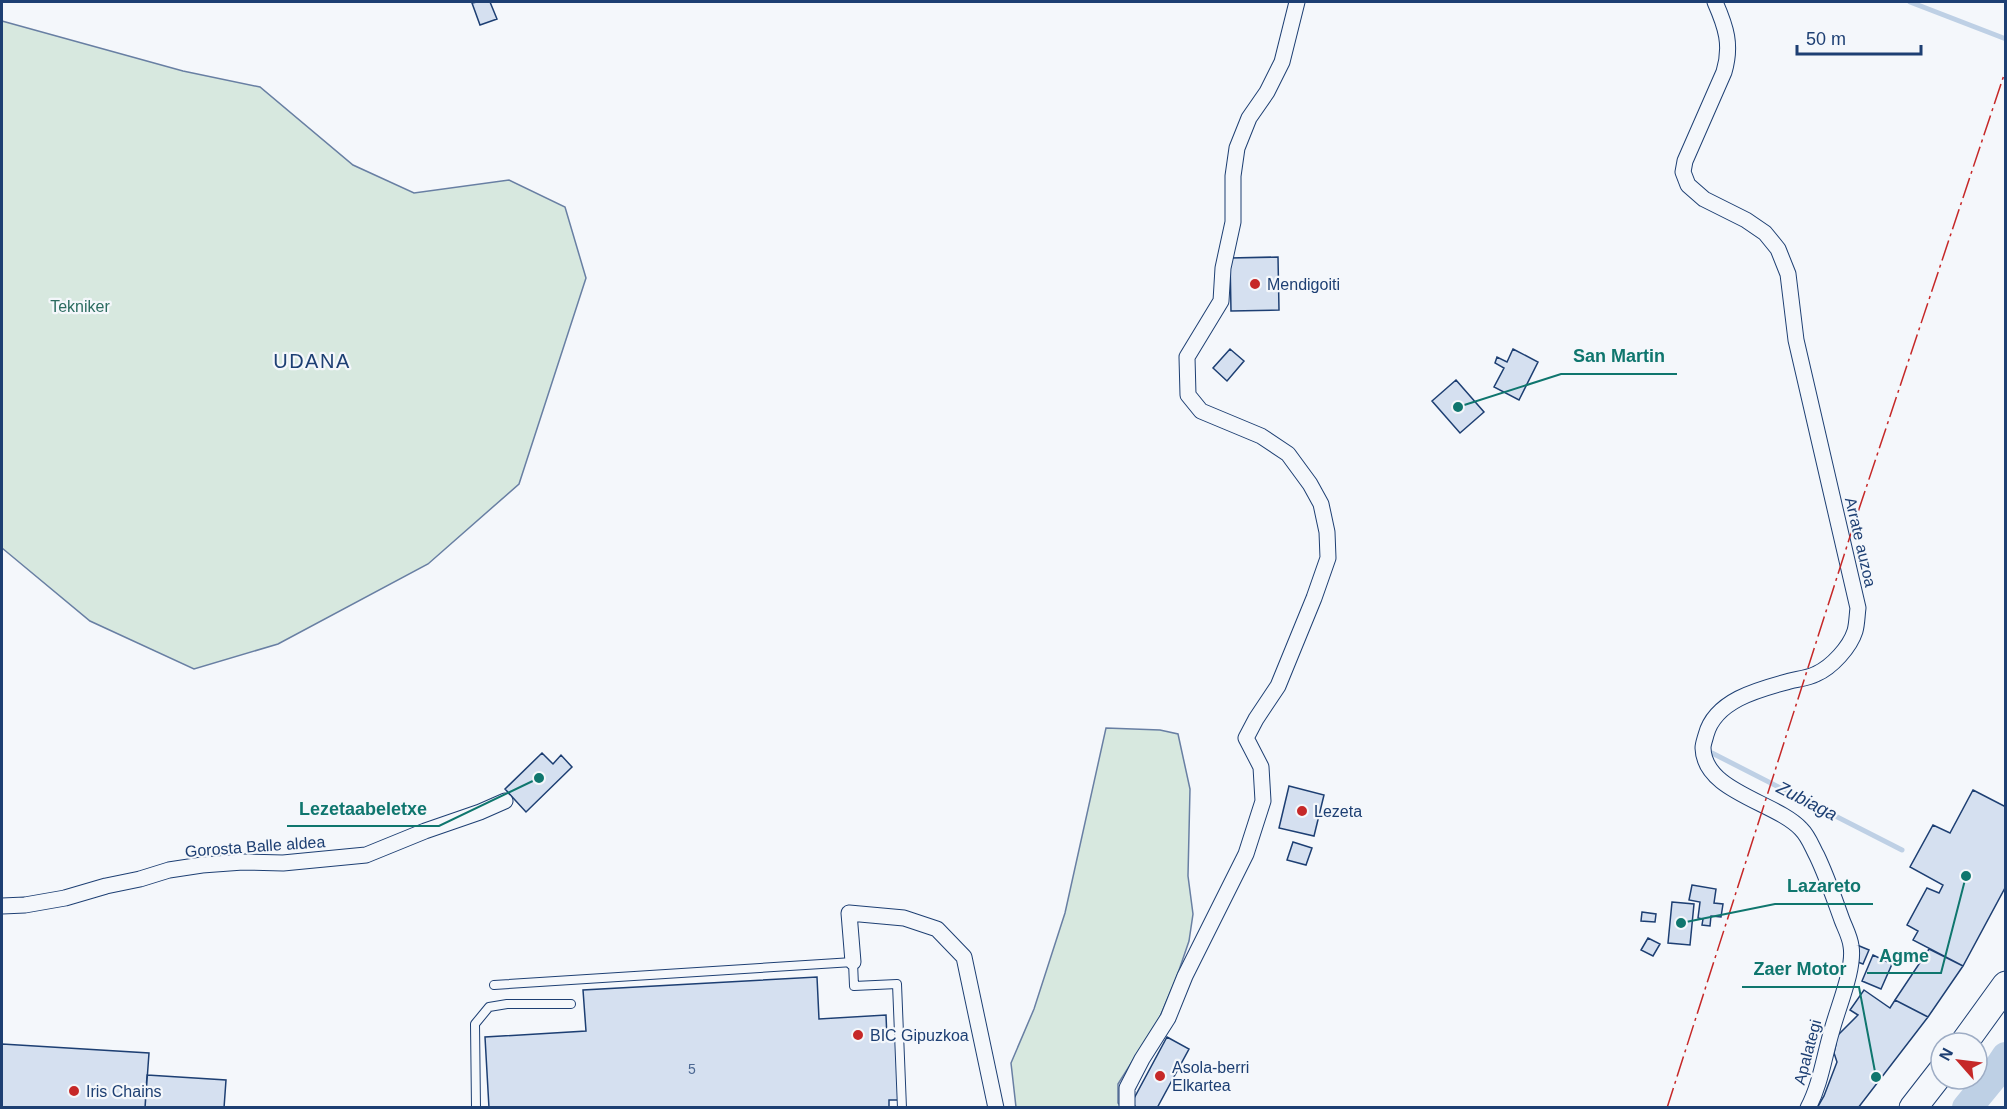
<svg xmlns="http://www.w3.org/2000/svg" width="2007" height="1109" font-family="Arial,sans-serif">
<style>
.green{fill:#d7e8df;stroke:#687fa3;stroke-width:1.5}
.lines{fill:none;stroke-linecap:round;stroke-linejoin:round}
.stream{stroke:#bed0e5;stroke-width:5}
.river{stroke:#bed0e5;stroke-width:30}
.building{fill:#d5e0f0;stroke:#1d3f73;stroke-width:1.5}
.lane-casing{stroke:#1d3f73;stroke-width:10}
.street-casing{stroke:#1d3f73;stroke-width:17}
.highway-casing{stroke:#1d3f73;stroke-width:29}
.lane{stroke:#f4f7fb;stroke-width:8}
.street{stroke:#f4f7fb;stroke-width:15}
.highway{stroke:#f4f7fb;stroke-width:27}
.power{stroke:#c62828;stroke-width:1.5;stroke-dasharray:21 4.5 3 4.5;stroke-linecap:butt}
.poi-dot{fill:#c62828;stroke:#f4f7fb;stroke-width:2}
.labels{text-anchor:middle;stroke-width:4.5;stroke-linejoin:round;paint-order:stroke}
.number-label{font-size:14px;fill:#4b6792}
.poi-label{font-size:16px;fill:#1d3f73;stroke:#f4f7fb;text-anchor:start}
.park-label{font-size:16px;fill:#2c6c60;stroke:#f4f7fb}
.street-label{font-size:16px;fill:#1d3f73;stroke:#f4f7fb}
.water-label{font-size:18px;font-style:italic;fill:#1d3f73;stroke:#f4f7fb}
.quarter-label{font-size:20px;letter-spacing:1.5px;fill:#1d3f73;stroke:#f4f7fb}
.leader{fill:none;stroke:#0f766e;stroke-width:2}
.callout-dot{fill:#0f766e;stroke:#f4f7fb;stroke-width:2}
.callout-label{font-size:18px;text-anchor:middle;font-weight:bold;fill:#0f766e;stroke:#f4f7fb;stroke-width:4.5;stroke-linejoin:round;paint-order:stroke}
</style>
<rect width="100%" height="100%" fill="#f4f7fb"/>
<path class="green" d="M2,21L183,71L260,87L353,165L414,193L509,180L565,207L586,278L519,484L428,564L278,644L194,669L90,621L2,548Z
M1106,728L1160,730L1178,734L1190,789L1188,876L1193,914L1189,941L1176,979L1159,1019L1118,1084V1103L1122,1107H1016L1011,1063L1034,1009L1065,913Z"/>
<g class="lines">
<path class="stream" d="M1910,2L2006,39
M1712,753L1902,850"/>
<path class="river" d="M1967,1108L1994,1075L2006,1057"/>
</g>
<path class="building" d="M477,2H490L497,19L480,25L472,3Z
M1278,257L1279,310L1231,311L1230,258Z
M1230,349L1244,361L1227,381L1213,368Z
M1513,349L1538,362L1519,400L1494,387L1504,368L1495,363L1497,357L1507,362Z
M1456,380L1484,412L1460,433L1432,401Z
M542,753L553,764L561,755L572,767L526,812L505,789Z
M1289,786L1324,795L1314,836L1279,828Z
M1973,790L2006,807V886L1963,966L1913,940L1918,931L1907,925L1927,888L1939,893L1943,885L1910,867L1933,825L1950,833Z
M1293,842L1312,848L1306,865L1287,860Z
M1692,885L1716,889L1714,903L1723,904L1721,917L1711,916L1710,926L1702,925L1703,919L1698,918L1700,902L1689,900Z
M1672,902L1694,904L1690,945L1668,943Z
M1642,912L1656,914L1655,922L1641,921Z
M1648,938L1660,944L1653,956L1641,950Z
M1857,945L1869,950L1863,964L1855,961Z
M1929,949L1963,966L1928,1017L1895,1000Z
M1873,955L1892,964L1881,989L1862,981Z
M817,977L819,1019L886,1015L887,1039H896L899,1100H889V1107L489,1108L485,1037L586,1031L583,990Z
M1864,990L1890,1008L1895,1000L1928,1017L1858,1108H1817L1824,1096L1837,1062L1834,1053L1836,1044L1835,1038L1858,1015L1850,1010Z
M1167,1037L1189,1049L1157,1108H1138L1131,1104Z
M2,1044L149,1053L145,1108H2Z
M147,1075L226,1080L224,1108H145Z"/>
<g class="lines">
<defs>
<path id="lane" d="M494,985L853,962L854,986L897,984L902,1108
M476,1108L475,1024L489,1007L507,1004H571"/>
<path id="street" d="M1715,2C1726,27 1732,45 1724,72L1685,161L1683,172L1688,185L1704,199L1746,220L1765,233L1778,249L1788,274L1796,340L1858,608C1857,615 1857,624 1855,631C1850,647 1832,667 1816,674C1808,678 1798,679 1790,681C1760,689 1715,700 1706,735C1705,739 1703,744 1703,748C1704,792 1776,802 1801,829C1809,837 1812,847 1817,856C1827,877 1834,898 1842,920C1845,928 1850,937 1851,946C1855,968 1838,1007 1832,1030C1824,1056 1821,1083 1808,1108
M2,906L25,905L65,898L106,886L140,879L169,870L202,865L243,862L283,863L366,855L425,831L480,812L505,801
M853,962L849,913L904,918L937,929L964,957L996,1108
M1127,1108V1088L1142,1059L1168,1018L1185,976L1246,854L1263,801L1261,767L1246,738L1256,719L1278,686L1314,598L1328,558L1327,532L1321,504L1310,484L1288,454L1261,436L1201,411L1188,395L1187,357L1221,301L1223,268L1233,222V176L1237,148L1249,118L1267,92L1282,62L1297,2"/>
<path id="highway" d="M1964,1043L2006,985
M1913,1108L1941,1072"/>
</defs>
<use href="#lane" class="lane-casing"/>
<use href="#street" class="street-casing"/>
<use href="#highway" class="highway-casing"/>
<use href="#lane" class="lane"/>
<use href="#street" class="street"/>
<use href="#highway" class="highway"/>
<path class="power" d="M1667,1108L1854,524L2006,69"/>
</g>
<g class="poi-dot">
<circle cx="1255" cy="284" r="6"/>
<circle cx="1302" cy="811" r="6"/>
<circle cx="858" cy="1035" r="6"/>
<circle cx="1160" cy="1076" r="6"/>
<circle cx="74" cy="1091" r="6"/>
</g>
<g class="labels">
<g class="number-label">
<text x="692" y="1074">5</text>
</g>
<g class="poi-label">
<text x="1267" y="290">Mendigoiti</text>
<text x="1314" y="817">Lezeta</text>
<text x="870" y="1041">BIC Gipuzkoa</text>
<text x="1172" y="1073">Asola-berri<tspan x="1172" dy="18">Elkartea</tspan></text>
<text x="86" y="1097">Iris Chains</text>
</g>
<g class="park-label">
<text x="80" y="312">Tekniker</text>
</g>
<g class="street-label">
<text transform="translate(1861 542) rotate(77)" y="6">Arrate auzoa</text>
<text transform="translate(255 846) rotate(-4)" y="6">Gorosta Balle aldea</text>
<text transform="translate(1807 1052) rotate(-75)" y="6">Apalategi</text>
</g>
<g class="water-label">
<text transform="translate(1807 801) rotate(27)" y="6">Zubiaga</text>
</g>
<g class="quarter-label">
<text x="312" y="368">UDANA</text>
</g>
</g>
<path class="leader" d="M1458 407L1561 374H1677M539 778L439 826H287M1681 923L1775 904H1873M1966 876L1941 973H1867M1876 1077L1859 987H1742"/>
<g class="callout-dot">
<circle cx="1458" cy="407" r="6"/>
<circle cx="539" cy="778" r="6"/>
<circle cx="1681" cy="923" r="6"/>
<circle cx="1966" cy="876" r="6"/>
<circle cx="1876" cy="1077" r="6"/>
</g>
<g class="callout-label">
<text x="1619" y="362">San Martin</text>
<text x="363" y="815">Lezetaabeletxe</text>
<text x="1824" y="892">Lazareto</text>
<text x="1904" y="962">Agme</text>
<text x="1800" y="975">Zaer Motor</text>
</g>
<rect width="2007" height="1109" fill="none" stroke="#1d3f73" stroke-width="6"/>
<g transform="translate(1959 1061) rotate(298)"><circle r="28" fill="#f4f7fb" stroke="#9eadc5" stroke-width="1.5"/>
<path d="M0-4.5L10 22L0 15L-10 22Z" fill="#c62828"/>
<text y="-9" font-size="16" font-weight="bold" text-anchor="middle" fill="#1d3f73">N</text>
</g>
<path d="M1797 45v9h124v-9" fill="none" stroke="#1d3f73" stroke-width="3"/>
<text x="1806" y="45" font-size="18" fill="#1d3f73" stroke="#f4f7fb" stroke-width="4.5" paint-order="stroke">50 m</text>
</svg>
